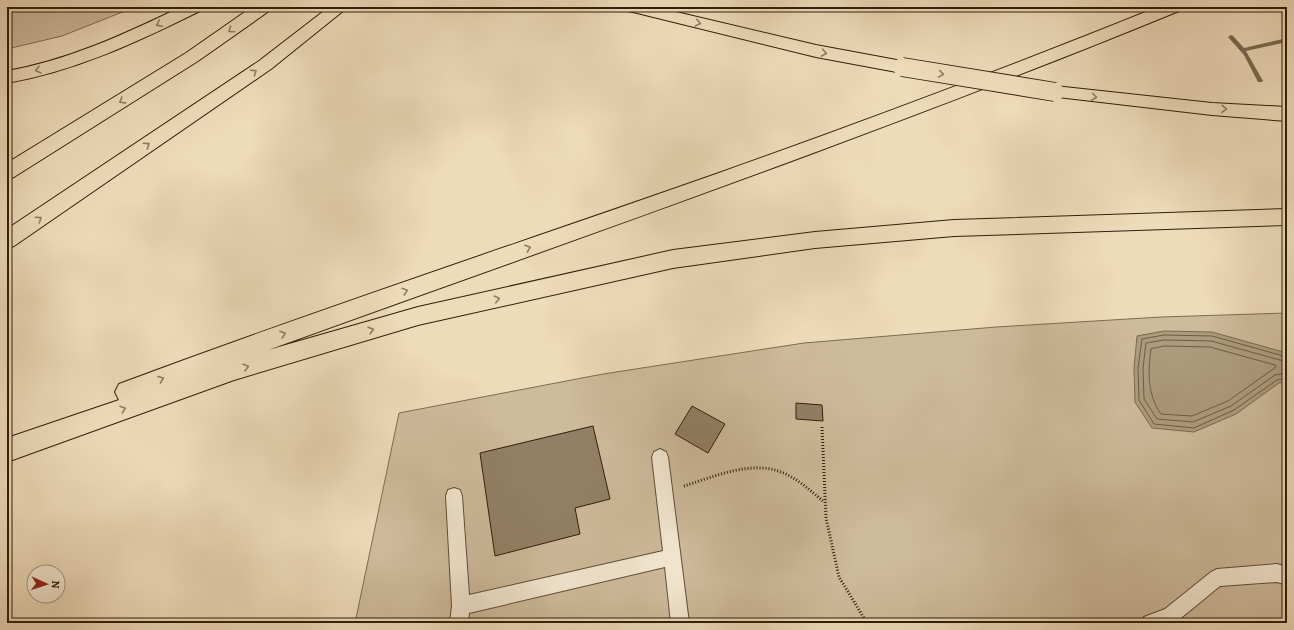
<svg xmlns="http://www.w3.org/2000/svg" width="1294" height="630" font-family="Alegreya,serif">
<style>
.green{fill:#cebb9c;stroke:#7e6c53}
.water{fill:#ad9b7e;stroke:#7b6950}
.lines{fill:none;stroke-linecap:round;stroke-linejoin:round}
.shore{stroke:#6e5c44;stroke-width:1}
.stream{fill:#7b6950;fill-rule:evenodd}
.building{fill:#928066;stroke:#2f1e0a}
.service-casing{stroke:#5f4d36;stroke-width:2}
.motorway-casing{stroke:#2f1e0a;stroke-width:2}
.path{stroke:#2f1e0a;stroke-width:3;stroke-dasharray:1 2;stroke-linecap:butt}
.service{fill:#f4e8d2;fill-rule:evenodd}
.motorway{fill:#eedbba;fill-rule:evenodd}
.motorway-bridge-casing{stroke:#2f1e0a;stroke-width:20;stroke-linecap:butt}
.motorway-bridge{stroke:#eedbba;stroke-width:18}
.oneway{stroke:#8e7c62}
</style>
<rect width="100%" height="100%" fill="#eedbba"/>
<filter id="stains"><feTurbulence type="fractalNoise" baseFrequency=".005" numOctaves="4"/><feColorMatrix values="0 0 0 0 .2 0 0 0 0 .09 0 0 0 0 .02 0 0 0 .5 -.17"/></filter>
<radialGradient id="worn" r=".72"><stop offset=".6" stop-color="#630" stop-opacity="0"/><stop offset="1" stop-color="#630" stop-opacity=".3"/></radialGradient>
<path class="green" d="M7,7H135L62,36L7,49Z
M1287,313V623H355L399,413L603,374L804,343L996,327L1161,317Z"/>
<path class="water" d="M1164,331L1212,332L1287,353V382L1279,383L1236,414L1194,432L1152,428L1135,402L1134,368L1137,336Z"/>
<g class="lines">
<path class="shore" d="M1165,346L1210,347L1275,365L1276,367L1228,401L1192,416L1161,414C1147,394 1148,372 1151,349Z
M1287,357L1212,336L1164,335L1142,339L1138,368L1139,400L1154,424L1194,428L1234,410L1277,380L1287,378
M1287,362L1211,341L1164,340L1146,343L1143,368L1144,399L1157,419L1193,422L1231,406L1275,375L1287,373"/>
<path class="stream" d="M1231,35L1233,36L1244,48L1287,38V42L1246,51L1263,81L1262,82H1258L1244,55L1228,37Z"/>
</g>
<path class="building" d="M796,403L822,405L823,421L796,419Z
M692,406L725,424L708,453L675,434Z
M593,426L610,499L575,508L580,534L495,556L480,453Z"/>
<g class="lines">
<defs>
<path id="service" d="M660,449L666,452L668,457L689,623H671L665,567L469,613L468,623H450L452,606L446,496L448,490L454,488L460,490L462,496L469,595L663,551L652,457L654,452Z
M1277,564L1287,567V585L1277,582L1220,586L1176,622L1141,623L1144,617L1165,609L1211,572L1217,569Z"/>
<path id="motorway" d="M181,7H202L200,11C137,42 76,71 7,83V71C69,60 125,34 181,7Z
M252,7H271L269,11L198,61L14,177L7,179V163L186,53Z
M329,7H348L271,69L14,246L7,248V229L259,61Z
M625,7H655L816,45L902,61L908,63L911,67L908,71L902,73L816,57L633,12L627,11Z
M1158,7H1181L1179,11C879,134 573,240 268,350L418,307L673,250L815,232L954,220L1287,209V225L954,236L815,248L673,268L418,325L234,380L7,462V438L119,400L115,392L119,384C316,310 517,244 716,174C865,121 1012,66 1158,7Z
M1055,86L1212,103L1287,107V121L1212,115L1049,96L1046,92L1049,88Z"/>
</defs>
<use href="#service" class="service-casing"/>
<use href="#motorway" class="motorway-casing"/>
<path class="path" d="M822,427L826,518L839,577L867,623
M684,486C713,477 751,460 781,472C797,478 811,491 824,502"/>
<use href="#service" class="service"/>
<use href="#motorway" class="motorway"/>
<defs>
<path id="motorway-bridge" d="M902,67L1055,92"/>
</defs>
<use href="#motorway-bridge" class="motorway-bridge-casing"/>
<use href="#motorway-bridge" class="motorway-bridge"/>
</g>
<defs><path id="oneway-chevron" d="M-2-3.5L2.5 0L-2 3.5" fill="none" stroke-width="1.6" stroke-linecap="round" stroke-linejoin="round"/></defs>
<g class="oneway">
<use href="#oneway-chevron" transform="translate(698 23) rotate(13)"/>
<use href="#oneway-chevron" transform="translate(159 24) rotate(154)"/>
<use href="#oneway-chevron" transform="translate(231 30) rotate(145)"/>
<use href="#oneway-chevron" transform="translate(824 53) rotate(11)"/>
<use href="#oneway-chevron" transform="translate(38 70) rotate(166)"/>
<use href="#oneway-chevron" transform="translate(254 72) rotate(-34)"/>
<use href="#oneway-chevron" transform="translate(941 74) rotate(9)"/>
<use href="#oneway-chevron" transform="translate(1094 97) rotate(7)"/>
<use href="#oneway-chevron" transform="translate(122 101) rotate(148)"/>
<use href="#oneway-chevron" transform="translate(1224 109) rotate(4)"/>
<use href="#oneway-chevron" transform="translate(147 145) rotate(-34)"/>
<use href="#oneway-chevron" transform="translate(39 219) rotate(-34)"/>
<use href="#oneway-chevron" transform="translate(528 248) rotate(-19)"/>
<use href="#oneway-chevron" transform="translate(405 291) rotate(-19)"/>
<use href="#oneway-chevron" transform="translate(497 299) rotate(-13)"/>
<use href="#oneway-chevron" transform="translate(371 330) rotate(-16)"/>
<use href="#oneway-chevron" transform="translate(283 334) rotate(-19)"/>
<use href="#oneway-chevron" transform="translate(246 367) rotate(-16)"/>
<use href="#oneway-chevron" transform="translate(161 379) rotate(-21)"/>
<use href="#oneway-chevron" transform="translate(123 409) rotate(-19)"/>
</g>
<rect width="1294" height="630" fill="none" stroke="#eedbba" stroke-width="24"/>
<rect x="8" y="8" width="1278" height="614" fill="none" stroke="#2f1e0a" stroke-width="2"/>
<rect x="12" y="12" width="1270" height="606" fill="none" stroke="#2f1e0a"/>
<g transform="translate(46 584) rotate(93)"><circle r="19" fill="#f4e8d2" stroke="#a59782"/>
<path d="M0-3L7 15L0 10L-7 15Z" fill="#8f2418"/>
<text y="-6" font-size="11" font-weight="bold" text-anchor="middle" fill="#2f1e0a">N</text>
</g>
<rect width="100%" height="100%" filter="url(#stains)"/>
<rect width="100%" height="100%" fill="url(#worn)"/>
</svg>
